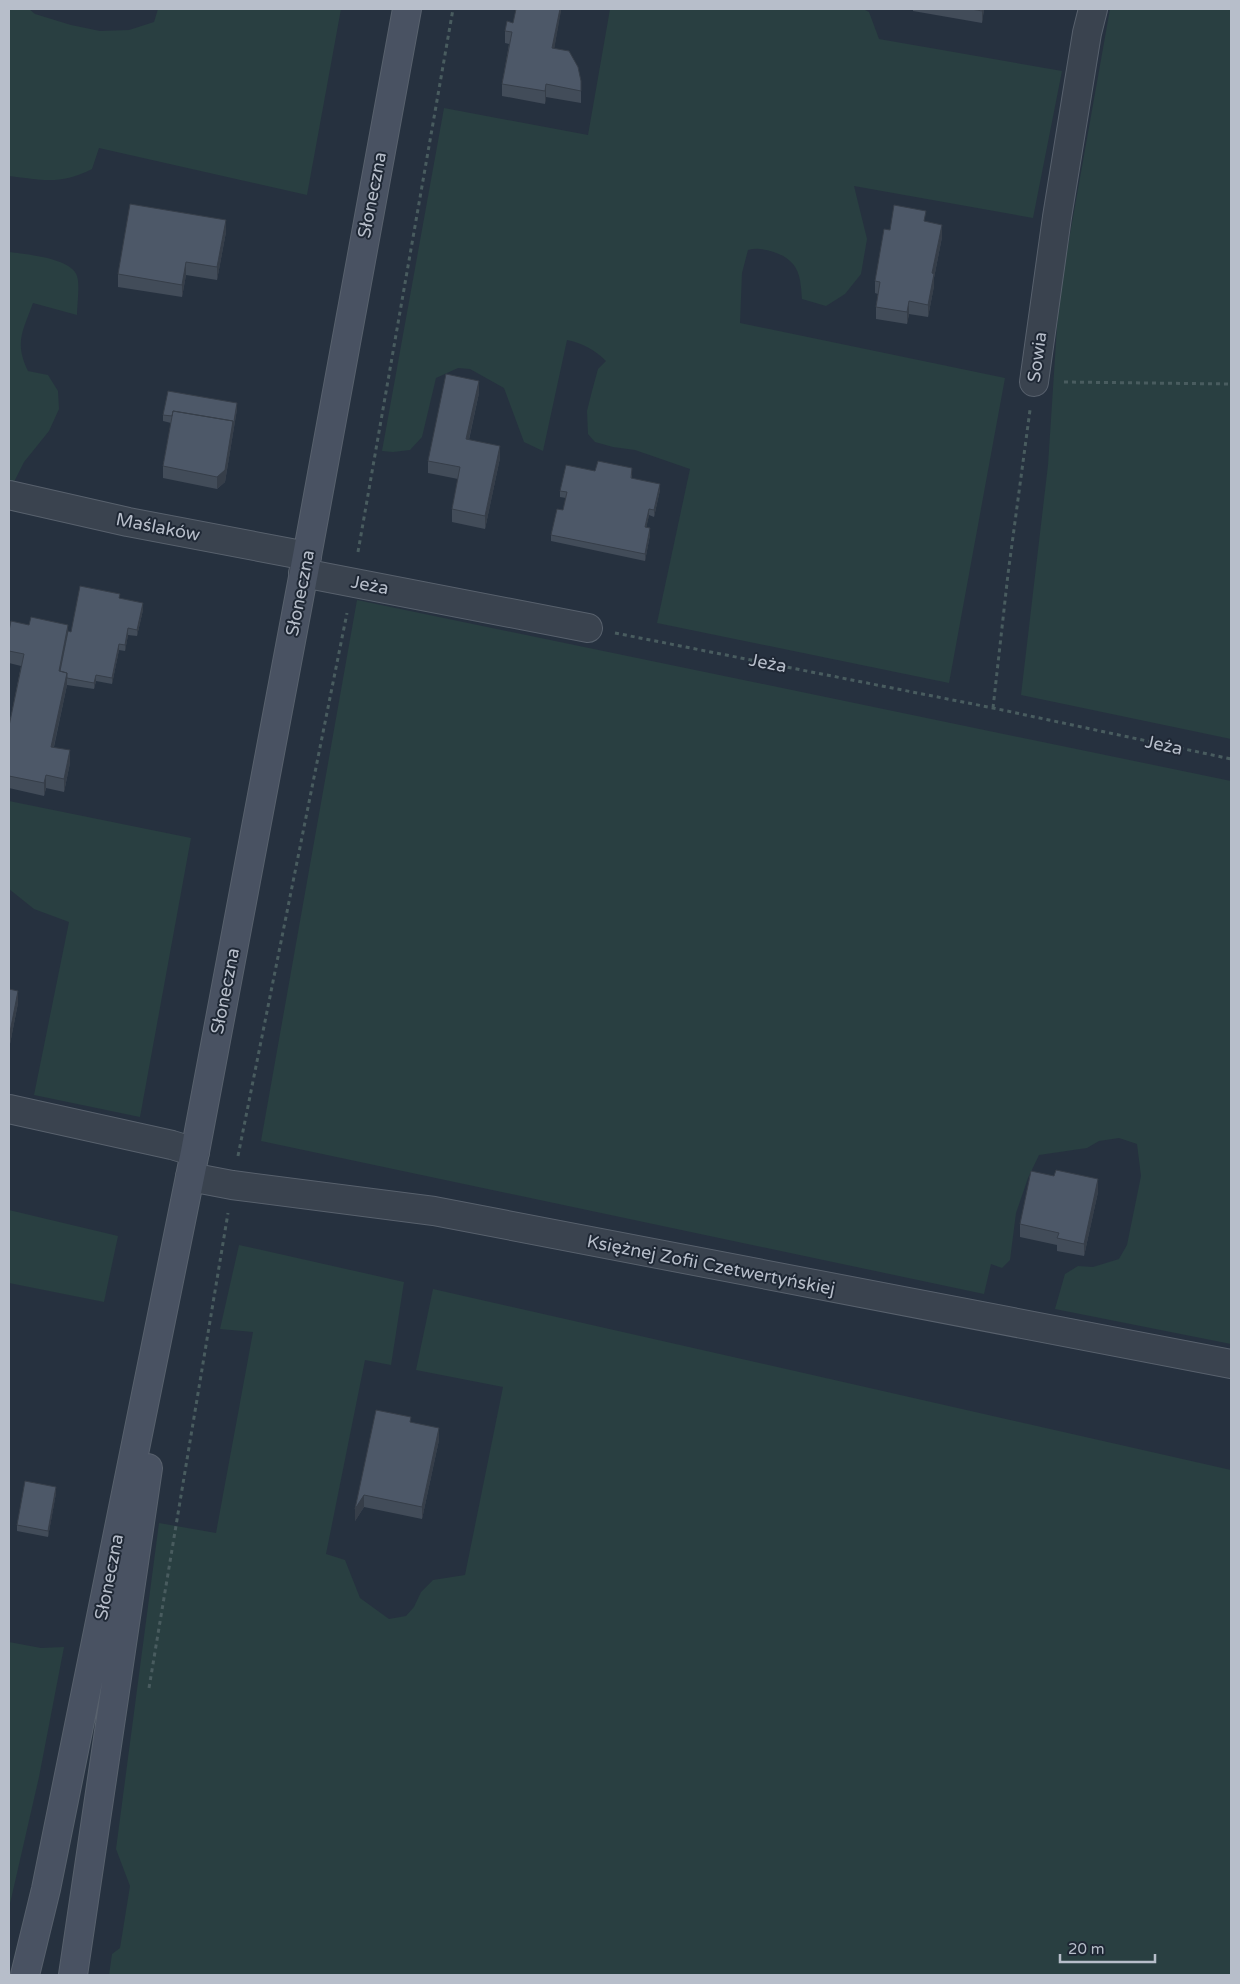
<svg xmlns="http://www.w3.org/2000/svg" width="1240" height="1984" font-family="'Varela Round',sans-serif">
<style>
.green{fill:#293f41}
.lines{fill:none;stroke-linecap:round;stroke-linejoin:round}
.minor-casing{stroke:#58616d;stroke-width:30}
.secondary-casing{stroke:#58616d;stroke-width:30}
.path{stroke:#495c5f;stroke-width:3;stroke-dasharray:4 4;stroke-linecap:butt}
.minor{stroke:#3a434f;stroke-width:28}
.secondary{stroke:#495262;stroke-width:28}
.wall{fill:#424c59}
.shaded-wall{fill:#363e49}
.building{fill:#4d5868;stroke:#363e49}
.labels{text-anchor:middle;stroke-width:4;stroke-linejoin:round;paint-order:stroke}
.street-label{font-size:18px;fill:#b7beca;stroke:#1f2835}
</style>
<rect width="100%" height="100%" fill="#26313f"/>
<path class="green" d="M9,9H29L35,14L71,25L100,31L129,30L154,22L158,9H341L307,195L99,148L92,169C60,185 43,180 9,176Z
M610,9H863L869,12L879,39L1062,71L1033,218L854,186L867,239L861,274L845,294L826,306L802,299C801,288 801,273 793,264C784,253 762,246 748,250L742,273L740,323L1005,378L949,683L657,623L690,469L635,450L613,447L595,442L588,434L587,411L592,391L598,369L606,361C595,350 582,343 567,340L543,451L524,442L504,388L470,369L458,368L436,378L422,437L410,450L393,452L382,451L444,108L588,135Z
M1110,9H1231V739L1021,695L1048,465L1059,296Z
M9,252C24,254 72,258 77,276C80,285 77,305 77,315L33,303C23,331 14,342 28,371L48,375L58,391L59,409L49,431L24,462L14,482L9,481Z
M357,600L1231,781V1344L1055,1309L1065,1274L1078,1266L1093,1267L1119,1259L1127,1245L1141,1176L1137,1144L1119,1138L1099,1141L1087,1148L1039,1155L1028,1178L1016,1213L1010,1260L1002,1268L991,1264L984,1294L261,1141Z
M9,801L191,838L140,1117L34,1095L69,922L34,909L9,889Z
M9,1210L118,1236L104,1302L9,1283Z
M239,1245L404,1282L391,1365L365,1360L326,1554L345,1560L360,1598L389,1619L406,1616L414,1607L421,1592L433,1580L465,1575L503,1387L416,1370L433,1289L1231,1470V1975H109L112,1954L120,1948L130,1886L116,1849L159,1523L216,1533L253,1332L220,1329Z
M9,1642L41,1648L64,1647L39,1777L9,1908Z"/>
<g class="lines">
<defs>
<path id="minor" d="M1034,382L1057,217L1087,33L1093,9
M9,495L128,522L307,556
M303,573L588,628
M9,1109L172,1145L195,1152
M190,1177L232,1185L434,1211L1231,1364"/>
<path id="secondary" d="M25,1975L46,1889L195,1152L307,556L407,9
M73,1975L148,1468"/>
</defs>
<use href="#minor" class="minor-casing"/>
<use href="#secondary" class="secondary-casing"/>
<path class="path" d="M1064,382L1231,384
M358,552L453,9
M615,633L993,708L1231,759
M993,708L1008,574L1030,410
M238,1156L347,613
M149,1688L228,1213"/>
<use href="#minor" class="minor"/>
<use href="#secondary" class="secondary"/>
</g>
<path class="wall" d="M561,9L554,49L581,81V103L546,97L545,104L502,96V84L509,44L505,43V31L513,23Z
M913,9H984L982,23L913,11Z
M926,222L942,237L934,278V286L928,317L909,314L907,324L876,319V307L878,294L875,293V281L890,230Z
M226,232L217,280L186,275L182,297L118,287V274Z
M479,393L469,440L500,458L485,529L452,522V509L458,479L428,473V461Z
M237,409L225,482L217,489L163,478V466L171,423L163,421V415Z
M595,471L632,475V479L660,490L654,517L649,515L646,528L650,535L645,561L551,541V535L563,510L566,498L560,497V491Z
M120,599L143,610L137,636L128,635L125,651L119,650L112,684L96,681L94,689L67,685L54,747L70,763L64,792L46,788L44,796L9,788V726L21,666L9,663V631L29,625L71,632Z
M9,989L18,1003L10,1044H9Z
M1098,1192L1084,1256L1057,1251V1245L1020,1237V1224Z
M411,1422L439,1440L422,1519L364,1507L355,1521V1509Z
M56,1493L48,1537L17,1531V1525Z"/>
<path class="shaded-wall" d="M560,9H561V11L552,61V48Z
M982,9H984L982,23Z
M546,84V97L545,104V91Z
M226,220V232L217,280V267Z
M942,225V237L934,278V286L928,317V305L932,273Z
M186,262V275L182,297V285Z
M909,301V314L907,324V312Z
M479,381V393L466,452V439Z
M237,403V409L225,482L217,489V477L233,421Z
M500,446V458L485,529V516Z
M660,484V490L654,517V510Z
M649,509V515L645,534V527Z
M650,528V535L645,561V554Z
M143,603V610L137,636V630Z
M68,625V637L60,677L59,671Z
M128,628V635L125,651V645Z
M119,644V650L112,684V678Z
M67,673V685L51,759V747Z
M96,675V681L94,689V683Z
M70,750V763L64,792V779Z
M46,775V788L44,796V783Z
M18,991V1003L10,1044V1032Z
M1098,1179V1192L1084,1256V1244Z
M439,1428V1440L422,1519V1507Z
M56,1487V1493L48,1537V1531Z
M364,1495V1507L355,1521V1509Z"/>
<path class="building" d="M516,9H560L552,48L569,51L578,67L581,81V91L546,84L545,91L502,84L512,32L505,31L507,21L513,23Z
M971,9H982V11Z
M130,204L226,220L217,267L186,262L182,285L118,274Z
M894,205L926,211L924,221L942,225L932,273L934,274L928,305L909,301L907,312L876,307L880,282L875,281L884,229L890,230Z
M446,374L479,381L466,439L500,446L485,516L452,509L460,467L428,461Z
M168,391L237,403L233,427V421L173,411L172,416L163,415Z
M173,411L233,421L225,470L217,477L163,466Z
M598,461L632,468L631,478L660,484L654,510L649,509L645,527L650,528L645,554L551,535L557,509L563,510L567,492L560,491L566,465L595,471Z
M80,586L120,594L119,598L143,603L137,630L128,628L125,645L119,644L112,678L96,675L94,683L67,678V673L60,671L68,631L71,632Z
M31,617L68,625L59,671L67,673L51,747L70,750L64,779L46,775L44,783L9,776V726L24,654L9,651V631L11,621L29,625Z
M9,989L18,991L10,1032H9Z
M1056,1170L1098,1179L1084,1244L1057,1238L1059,1233L1020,1224L1031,1171L1054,1176Z
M376,1410L411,1417L410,1422L439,1428L422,1507L364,1495L355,1509Z
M25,1481L56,1487L48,1531L17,1525Z"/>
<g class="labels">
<g class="street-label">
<text transform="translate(372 195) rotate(-79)" y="6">Słoneczna</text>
<text transform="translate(1037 357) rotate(-82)" y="6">Sowia</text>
<text transform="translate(158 527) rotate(11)" y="6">Maślaków</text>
<text transform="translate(370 585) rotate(11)" y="6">Jeża</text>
<text transform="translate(300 593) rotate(-79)" y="6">Słoneczna</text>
<text transform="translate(768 663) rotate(11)" y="6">Jeża</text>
<text transform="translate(1164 745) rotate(12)" y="6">Jeża</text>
<text transform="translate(225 991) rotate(-79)" y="6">Słoneczna</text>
<text transform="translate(711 1265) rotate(11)" y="6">Księżnej Zofii Czetwertyńskiej</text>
<text transform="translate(109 1577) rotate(-79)" y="6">Słoneczna</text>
</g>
</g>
<rect width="1240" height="1984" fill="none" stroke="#b7beca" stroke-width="20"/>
<path d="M1060 1954v8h95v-8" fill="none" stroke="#b7beca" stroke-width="2.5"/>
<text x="1068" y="1954" font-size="15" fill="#b7beca" stroke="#1f2835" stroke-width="4" paint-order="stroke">20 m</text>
</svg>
